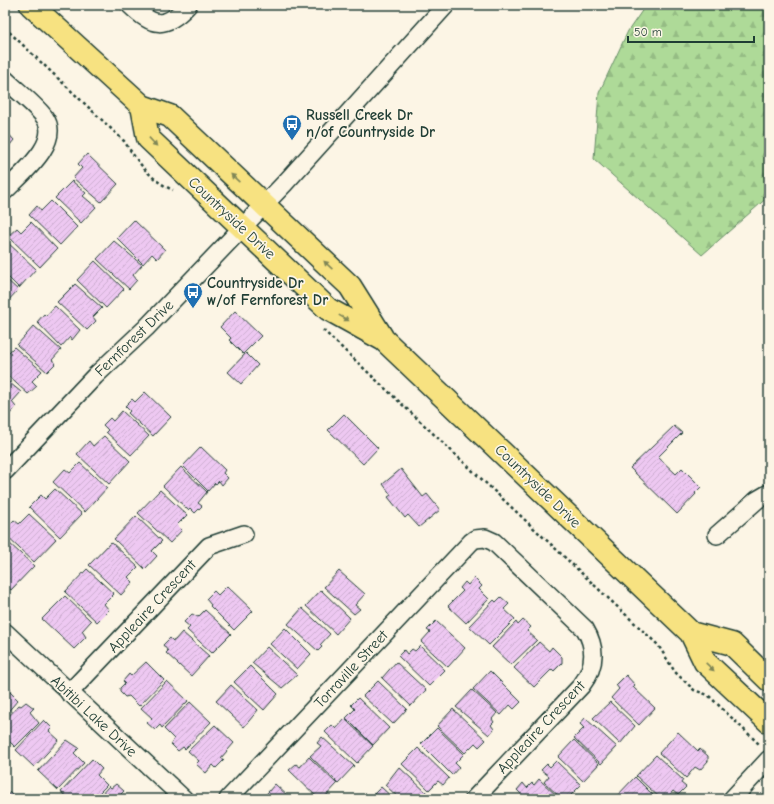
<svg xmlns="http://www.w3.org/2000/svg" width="774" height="804" font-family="'Comic Neue',sans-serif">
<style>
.forest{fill:url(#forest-firs);stroke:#668c66}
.building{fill:url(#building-hatch);stroke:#1f3d34}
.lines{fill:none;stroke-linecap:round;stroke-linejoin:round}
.minor-casing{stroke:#1f3d34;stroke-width:20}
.major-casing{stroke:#1f3d34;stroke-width:25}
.path{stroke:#1f3d34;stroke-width:2.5;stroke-dasharray:3 3;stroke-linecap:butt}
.minor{stroke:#fcf5e5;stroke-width:17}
.major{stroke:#f7e281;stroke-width:22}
.oneway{fill:#808757}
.labels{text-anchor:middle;stroke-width:3.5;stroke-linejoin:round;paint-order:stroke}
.poi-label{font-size:15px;font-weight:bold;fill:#1f3d34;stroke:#fcf5e5;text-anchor:start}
.street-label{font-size:15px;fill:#1f3d34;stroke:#fcf5e5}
</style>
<defs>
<pattern id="forest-firs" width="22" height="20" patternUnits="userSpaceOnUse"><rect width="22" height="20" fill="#aeda98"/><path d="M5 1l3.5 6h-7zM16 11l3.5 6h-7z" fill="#95bc84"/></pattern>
<pattern id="building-hatch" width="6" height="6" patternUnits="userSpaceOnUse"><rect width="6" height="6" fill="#eec8f2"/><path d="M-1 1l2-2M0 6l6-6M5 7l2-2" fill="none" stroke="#ccadd0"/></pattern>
</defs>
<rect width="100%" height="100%" fill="#fcf5e5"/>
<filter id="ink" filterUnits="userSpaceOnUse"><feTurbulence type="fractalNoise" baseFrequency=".025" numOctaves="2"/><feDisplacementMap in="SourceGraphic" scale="8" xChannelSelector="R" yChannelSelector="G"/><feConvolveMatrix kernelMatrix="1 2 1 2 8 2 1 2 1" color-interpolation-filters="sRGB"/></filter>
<g filter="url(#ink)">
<path class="forest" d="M646,5H769V196L702,255L594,159L599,93L628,31Z"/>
<path class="building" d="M6,131L14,140L5,151V132Z
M87,154L118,184L101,202L73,178L82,168L78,164Z
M72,181L86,193L83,196L96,207L81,223L55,198Z
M51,201L77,227L60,245L29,215L37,206L41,211Z
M134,220L165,250L157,259L152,254L143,264L117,238Z
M31,222L57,249L40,267L8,236L17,228L21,232Z
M6,241L36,269L19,288L5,274Z
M114,241L142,265L133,275L137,280L129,289L97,259Z
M95,261L124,289L106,308L77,280Z
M5,278L18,290L5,304Z
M75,284L102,308L93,317L96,321L87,330L57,302Z
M55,306L80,330L72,340L70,337L61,347L37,322L44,314L46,316Z
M235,311L261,336L243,354L229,340L231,338L220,327Z
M34,326L61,350L52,360L56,363L47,372L17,345Z
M14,347L42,371L32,381L37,386L28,394L5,373V356Z
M246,353L258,365L241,384L228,372Z
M5,379L21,392L12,402L16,407L8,416L5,413Z
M145,392L171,417L153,436L128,413L130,411L125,406L132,399L135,402Z
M122,411L149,436L131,455L106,432L108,430L103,425L110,418L113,421Z
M344,414L378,448L363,464L328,430Z
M674,426L682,433L658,457L676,474L682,468L701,487L695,493L696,494L677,514L630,468Z
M104,436L130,461L109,484L77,454L89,441L93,446Z
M201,447L225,470L223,473L228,478L222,485L219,481L216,484L215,483L208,491L183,466Z
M80,463L107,488L85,512L53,482L65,469L70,473Z
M181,467L207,492L198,503L202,506L195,513L190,508L188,510L163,486Z
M401,469L423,497L427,494L440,510L419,527L408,515L405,518L388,497L391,495L383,484Z
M55,489L82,514L60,537L29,507L41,495L45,499Z
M160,490L187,515L177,525L182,530L170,543L138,513Z
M29,514L56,539L34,562L5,535V529L14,520L19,524Z
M136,516L162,541L152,551L157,556L145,569L114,539Z
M8,542L34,566L11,590L5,584V544Z
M111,542L138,567L128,577L133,582L121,595L89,565Z
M87,569L114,594L104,604L109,610L97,622L65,592Z
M339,571L365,594L355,605L360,609L354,614L324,587Z
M474,578L482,586L479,589L489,599L466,623L448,606L463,591L460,588L465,582L468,585Z
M227,586L253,611L234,630L210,606L211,605L206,599L214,591L218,595Z
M321,590L350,618L336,634L306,606Z
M65,596L91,621L82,631L86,637L74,649L42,619Z
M501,597L509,604L504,609L515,619L489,645L469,626L494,600L496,602Z
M302,608L330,634L320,645L322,647L318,651L288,624Z
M205,610L231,634L212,653L187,630L190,627L184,622L192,614L198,617Z
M523,620L531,627L527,631L537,640L511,665L492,647L516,622L518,625Z
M436,621L465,648L448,667L421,642L430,632L427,630Z
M285,628L311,654L297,669L270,644Z
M182,632L209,656L191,676L166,653L168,651L163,645L170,638L173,641L175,640Z
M539,642L549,651L552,647L562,657V663L554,671L552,669L534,687L514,668Z
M420,646L445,670L429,686L398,656L404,650L407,654L412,649L415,651Z
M267,647L297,675L282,688L252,663Z
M146,662L164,680L139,706L129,696L125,697L120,692V688L125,683L123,681L129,674L131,676Z
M396,662L426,690L411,706L382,678Z
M250,666L278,694L264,710L234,682Z
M490,671L521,702L514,709L510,705L501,715L473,689Z
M626,675L635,685L633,687L655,708L639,725L611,698L619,689L616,685Z
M167,681L188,701L162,728L160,725L155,730L147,723L152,718L141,708Z
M378,681L407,709L393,724L363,696Z
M5,684L11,689L9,691L18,700L5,715Z
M231,685L258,710L244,727L216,701Z
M472,690L497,713L492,719L494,722L491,725L494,729L489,735L456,707Z
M358,698L389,728L373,745L346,718L355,709L351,705Z
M26,702L34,708L30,712L39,723L15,747L5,737V720L19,705L21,706Z
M190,702L211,722L185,749L183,747L178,751L171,744L174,739L164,729Z
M610,702L635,726L620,744L593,718Z
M453,709L486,740L479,747L475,743L465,753L437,726Z
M585,718L617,747L601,764L574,738L584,728L580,724Z
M345,719L373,746L357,763L325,732L332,725L336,729Z
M44,720L52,728L49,731L59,740L34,767L16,750Z
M215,725L234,743L221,758L224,760L216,768L213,765L206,773L196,764L199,761L188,751Z
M437,728L464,754L455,763L459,767L452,775L421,744Z
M678,732L698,751L700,749L708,756V761L700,770L695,767L686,778L659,753Z
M322,737L354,766L338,783L310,756L321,746L317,743Z
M67,740L79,748L74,753L84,763L58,790L38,771Z
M574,740L599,764L583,781L558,757Z
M418,748L449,778L443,785L438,781L429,790L402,764Z
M656,755L683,780L681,783L686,787L678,795L673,791L666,799H661L636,776Z
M309,757L337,784L323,799H319L289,770L296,764L300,767Z
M92,759L102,769L97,775L107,785L93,799H69L61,792Z
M556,761L581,785L567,799H562L544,782L549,776L541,770L547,764L550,767Z
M399,767L427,793L421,799L416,796L415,799H400L385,785Z
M635,777L657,799L615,798Z
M539,779L560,799H526L517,790L523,783L527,788L532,783L534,785Z
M116,784L124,791L120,795L124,799H97L109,786L111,788Z
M275,784L291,799H262Z
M381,787L394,799H369Z
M10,792L17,799H5Z"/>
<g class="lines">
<defs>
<path id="minor" d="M130,5C153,27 165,30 188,5
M5,79C15,89 38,107 45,118C62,143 20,175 5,191
M5,471L95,376L146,328L285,183L446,5
M717,535L757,500L769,493
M5,632L184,799
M69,693L209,546L244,534
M228,799L471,542L475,539L485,538L494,542L585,629C597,649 595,668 581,686L474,799
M732,799L769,759"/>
<path id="major" d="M31,5L142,106L170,116L350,286L382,337
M142,106L148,138L328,309L384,340L691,633L705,662L769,722
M691,633L732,644L769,680"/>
</defs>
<use href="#minor" class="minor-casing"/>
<use href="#major" class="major-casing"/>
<path class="path" d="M5,28L124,141C138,162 150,180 173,190
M323,330L658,645L675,672L694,690L708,695L760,745"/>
<use href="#minor" class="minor"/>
<use href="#major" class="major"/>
</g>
<defs><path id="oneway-solid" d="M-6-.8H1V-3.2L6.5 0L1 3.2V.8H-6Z"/></defs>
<g class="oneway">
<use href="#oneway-solid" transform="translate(153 142) rotate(47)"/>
<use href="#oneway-solid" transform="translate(235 178) rotate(-137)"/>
<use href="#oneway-solid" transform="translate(328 265) rotate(-137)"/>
<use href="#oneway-solid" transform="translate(344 318) rotate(29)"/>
<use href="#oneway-solid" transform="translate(710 667) rotate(44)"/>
</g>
</g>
<defs>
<symbol id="bus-pin" viewBox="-11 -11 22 30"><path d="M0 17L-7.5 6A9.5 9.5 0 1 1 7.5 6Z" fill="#1f6fb2" stroke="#fcf5e5"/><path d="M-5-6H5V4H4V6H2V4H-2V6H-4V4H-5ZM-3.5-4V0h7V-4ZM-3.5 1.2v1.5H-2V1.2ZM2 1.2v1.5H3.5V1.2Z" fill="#fff"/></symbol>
</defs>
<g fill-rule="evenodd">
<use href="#bus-pin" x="281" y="113" width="22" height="30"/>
<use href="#bus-pin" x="182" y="281" width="22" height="30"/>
</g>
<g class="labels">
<g class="poi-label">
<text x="306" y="120">Russell Creek Dr<tspan x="306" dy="17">n/of Countryside Dr</tspan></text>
<text x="207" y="288">Countryside Dr<tspan x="207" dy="17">w/of Fernforest Dr</tspan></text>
</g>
<g class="street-label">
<text transform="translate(232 218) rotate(43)" y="5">Countryside Drive</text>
<text transform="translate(134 338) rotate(-44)" y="5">Fernforest Drive</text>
<text transform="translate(538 486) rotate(44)" y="5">Countryside Drive</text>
<text transform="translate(152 606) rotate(-47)" y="5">Appleaire Crescent</text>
<text transform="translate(351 669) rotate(-47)" y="5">Torraville Street</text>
<text transform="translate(94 716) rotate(43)" y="5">Abitibi Lake Drive</text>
<text transform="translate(541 727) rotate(-47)" y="5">Appleaire Crescent</text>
</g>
</g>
<rect width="774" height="804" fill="none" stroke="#fcf5e5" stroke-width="20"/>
<rect x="10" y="10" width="754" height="784" fill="none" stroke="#1f3d34" stroke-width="1.5" filter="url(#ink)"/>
<path d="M628 36v6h126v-6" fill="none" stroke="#1f3d34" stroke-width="2"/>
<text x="634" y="36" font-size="12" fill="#1f3d34" stroke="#fcf5e5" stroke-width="3" paint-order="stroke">50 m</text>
</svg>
